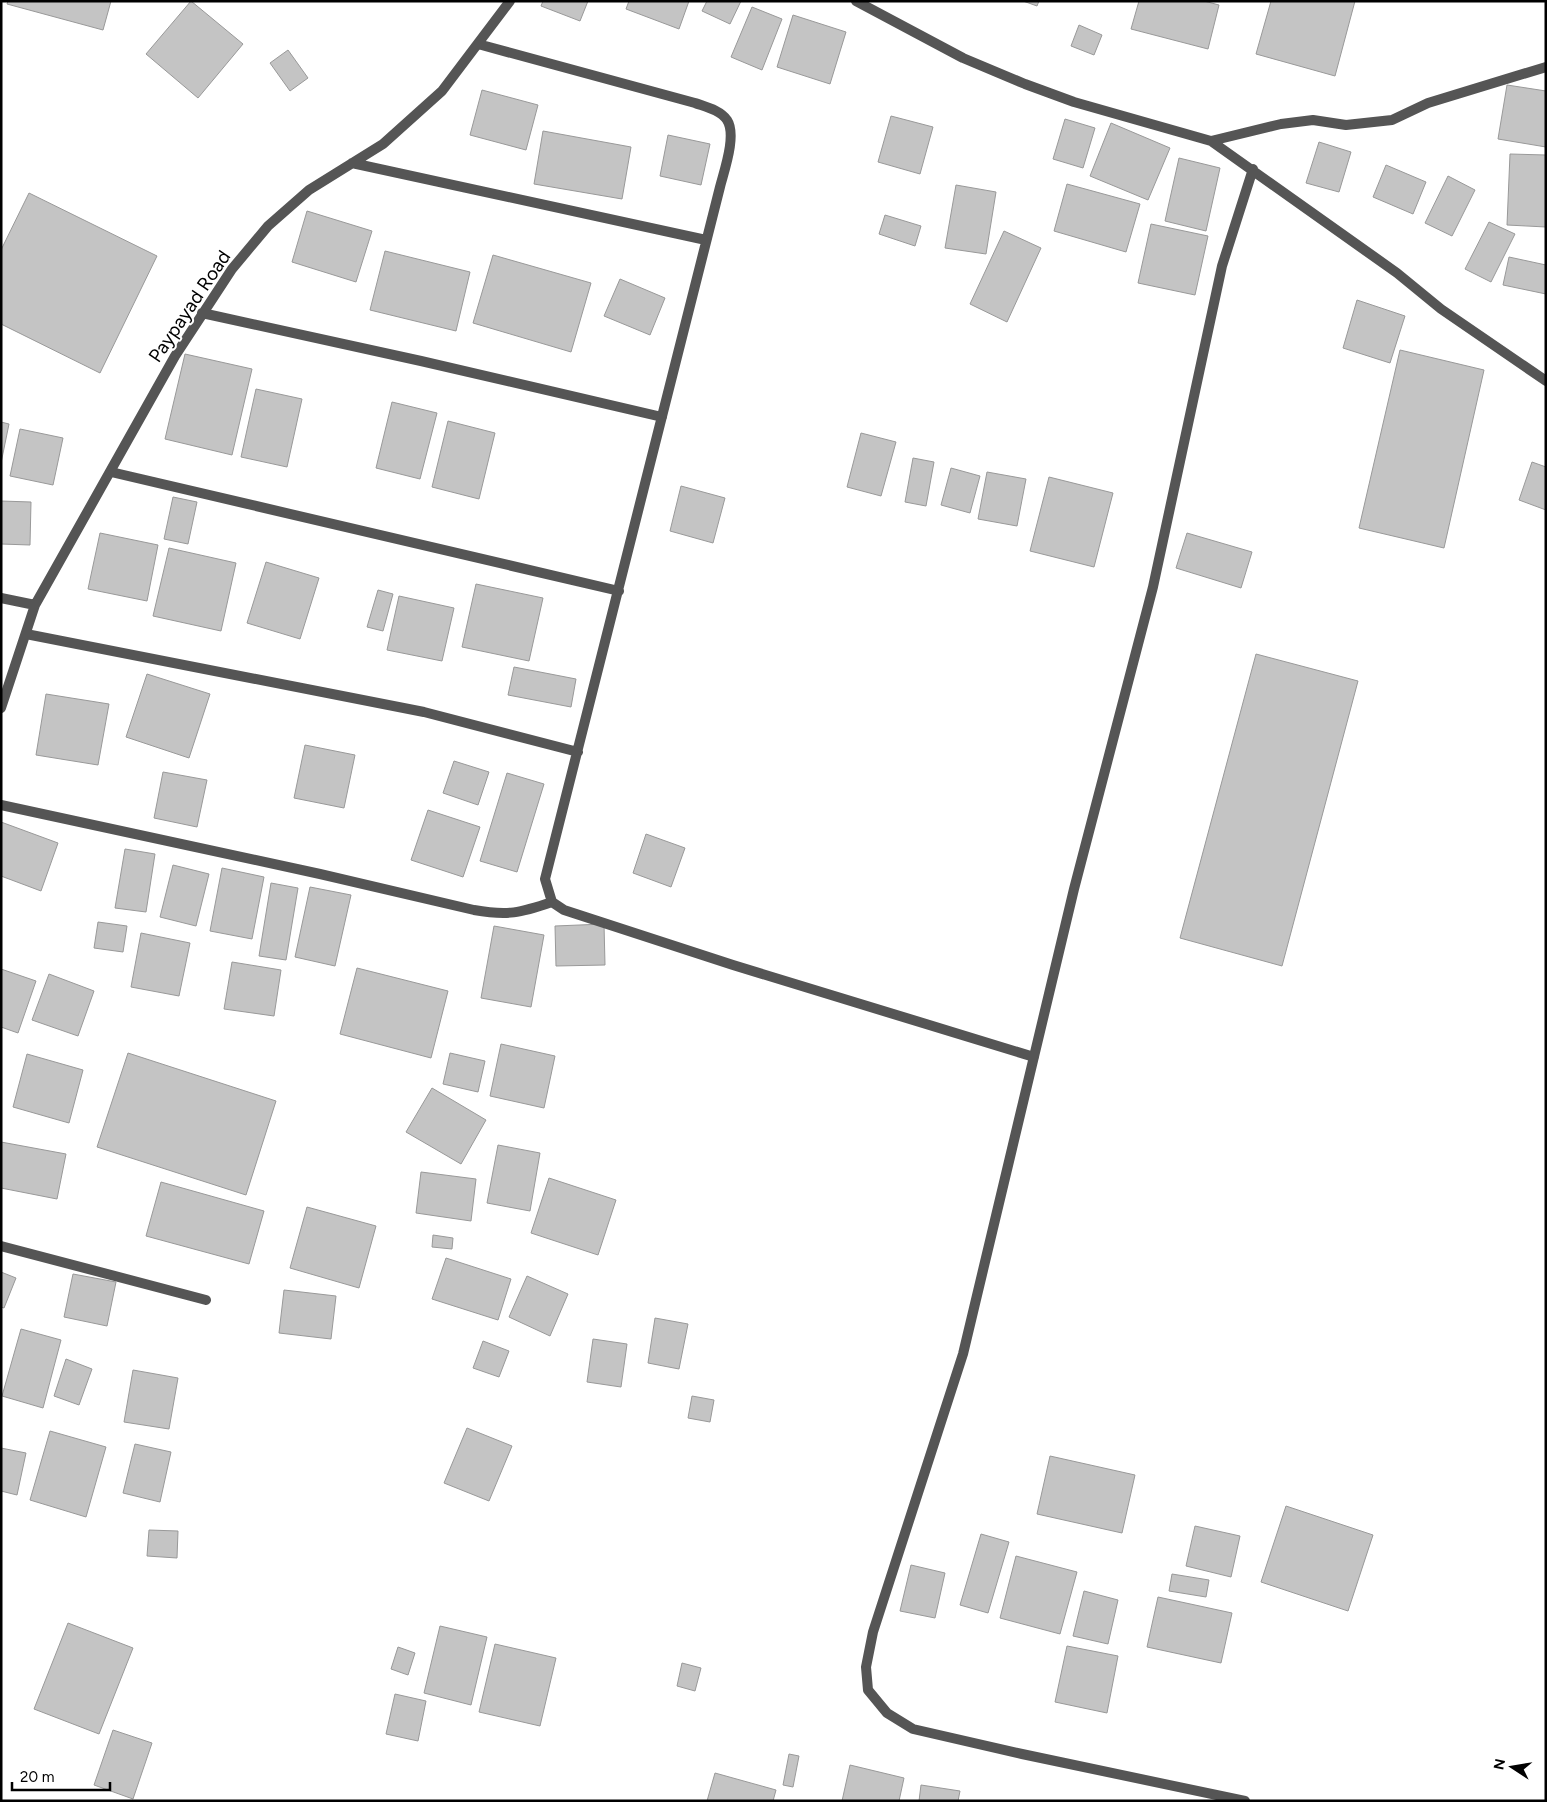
<svg xmlns="http://www.w3.org/2000/svg" width="1547" height="1802" font-family="Figtree,sans-serif">
<style>
.building{fill:#c4c4c4;stroke:#999}
.lines{fill:none;stroke-linecap:round;stroke-linejoin:round}
.minor{stroke:#555;stroke-width:10}
.labels{text-anchor:middle;stroke-width:4;stroke-linejoin:round;paint-order:stroke}
.street-label{font-size:19px;fill:#000;stroke:#fff}
</style>
<rect width="100%" height="100%" fill="#fff"/>
<path class="building" d="M8,1H111L103,30L7,4Z
M191,1L243,44L198,98L146,54Z
M543,1H588L580,21L541,6Z
M629,1H689L679,29L626,9Z
M707,1H741L730,24L702,11Z
M1023,1H1039L1037,6Z
M1139,1H1204L1219,5L1208,49L1131,29Z
M1271,1H1355L1335,76L1256,54Z
M752,7L782,19L762,70L731,57Z
M793,15L846,32L830,84L777,67Z
M1079,25L1102,35L1094,55L1071,46Z
M288,50L308,78L290,91L270,63Z
M1507,85L1546,91V147L1498,139Z
M482,90L538,105L526,150L470,135Z
M891,116L933,127L920,174L878,162Z
M1065,119L1095,128L1083,168L1053,159Z
M1111,123L1170,148L1148,200L1090,176Z
M543,131L631,147L622,199L534,184Z
M668,135L710,144L701,185L660,176Z
M1319,142L1351,152L1339,192L1306,183Z
M1510,154L1546,155V227L1507,225Z
M1179,158L1220,168L1206,231L1165,221Z
M1386,165L1426,182L1413,214L1373,197Z
M1448,176L1475,190L1452,236L1425,223Z
M1067,184L1140,204L1126,252L1054,231Z
M956,185L996,192L986,254L945,248Z
M29,193L157,256L100,373L1,324V250Z
M307,211L372,231L356,282L292,262Z
M885,215L921,226L915,246L879,234Z
M1489,222L1515,234L1491,282L1465,269Z
M1151,224L1208,236L1195,295L1138,283Z
M1004,231L1041,248L1007,322L970,304Z
M385,251L470,272L456,331L370,310Z
M493,255L591,283L571,352L473,323Z
M1509,257L1546,265V294L1503,285Z
M620,279L665,298L650,335L604,316Z
M1357,300L1405,316L1390,363L1343,348Z
M1400,350L1484,370L1444,548L1359,528Z
M185,354L252,369L232,455L165,439Z
M256,389L302,399L287,467L241,457Z
M392,402L437,413L420,479L376,468Z
M448,421L495,433L479,499L432,487Z
M1,422L9,424L1,463Z
M20,429L63,438L53,485L10,476Z
M861,433L896,442L881,496L847,487Z
M913,458L934,462L926,506L905,502Z
M1532,462L1546,467V510L1519,500Z
M951,468L980,476L970,513L941,505Z
M987,472L1026,479L1017,526L978,519Z
M1049,477L1113,493L1094,567L1030,551Z
M681,486L725,498L713,543L670,531Z
M173,497L197,502L188,544L164,539Z
M1,501L31,502L30,545L1,544Z
M100,533L158,545L147,601L88,589Z
M1187,533L1252,552L1241,588L1176,568Z
M169,548L236,563L221,631L153,616Z
M266,562L319,578L300,639L247,623Z
M476,584L543,598L529,661L462,647Z
M378,590L393,594L383,631L367,627Z
M399,596L454,608L442,661L387,650Z
M1256,654L1358,681L1282,966L1180,938Z
M514,667L576,679L571,707L508,695Z
M147,674L210,694L189,758L126,737Z
M46,694L109,704L98,765L36,755Z
M305,745L355,755L344,808L294,798Z
M454,761L489,772L478,805L443,793Z
M163,772L207,780L197,827L154,818Z
M507,773L544,784L517,872L480,861Z
M428,810L480,827L463,877L411,860Z
M1,822L58,843L41,891L1,876Z
M646,834L685,848L671,887L633,873Z
M125,849L155,854L146,912L115,908Z
M173,865L209,874L196,926L160,917Z
M222,868L264,877L252,939L210,931Z
M271,883L298,888L286,960L259,956Z
M310,887L351,895L335,966L295,957Z
M98,922L127,926L123,952L94,948Z
M604,924L605,965L556,966L555,926Z
M494,926L544,935L531,1007L481,998Z
M141,933L190,943L179,996L131,987Z
M232,962L281,970L274,1016L224,1009Z
M357,968L448,991L431,1058L340,1034Z
M1,969L36,981L18,1033L1,1027Z
M49,974L94,991L78,1036L32,1020Z
M501,1044L555,1056L544,1108L490,1096Z
M128,1053L276,1101L246,1195L97,1147Z
M450,1053L485,1061L478,1092L443,1084Z
M27,1054L83,1070L69,1123L13,1107Z
M432,1088L486,1120L461,1164L406,1132Z
M1,1142L66,1154L57,1199L1,1188Z
M498,1145L540,1153L530,1211L487,1203Z
M421,1172L476,1179L471,1221L416,1213Z
M549,1178L616,1200L598,1255L531,1233Z
M161,1182L264,1211L249,1264L146,1236Z
M307,1207L376,1226L359,1288L290,1268Z
M433,1235L453,1238L452,1249L432,1247Z
M446,1258L511,1279L498,1320L432,1299Z
M1,1272L16,1278L4,1308L1,1307Z
M73,1274L116,1282L107,1326L64,1317Z
M527,1276L568,1294L550,1336L509,1317Z
M284,1290L336,1296L331,1339L279,1333Z
M655,1318L688,1324L679,1369L648,1363Z
M21,1329L61,1340L43,1408L2,1396Z
M593,1339L627,1344L621,1387L587,1382Z
M483,1341L509,1351L499,1377L473,1368Z
M66,1359L92,1369L79,1405L54,1396Z
M133,1370L178,1378L169,1429L124,1422Z
M692,1396L714,1400L710,1422L688,1418Z
M467,1428L512,1446L489,1501L444,1483Z
M50,1431L106,1447L86,1517L30,1500Z
M135,1444L171,1452L160,1502L123,1493Z
M1,1448L26,1453L17,1495L1,1491Z
M1050,1456L1135,1475L1122,1533L1037,1514Z
M1286,1506L1373,1535L1348,1611L1261,1582Z
M1195,1526L1240,1536L1231,1577L1186,1566Z
M149,1530L178,1531L177,1558L147,1556Z
M981,1534L1009,1542L988,1613L960,1605Z
M1016,1556L1077,1572L1060,1634L1000,1618Z
M911,1565L945,1573L935,1618L900,1611Z
M1172,1574L1209,1580L1206,1597L1169,1591Z
M1084,1591L1118,1600L1108,1644L1073,1636Z
M1158,1597L1232,1613L1221,1663L1147,1647Z
M68,1623L133,1648L99,1734L34,1709Z
M440,1626L487,1637L471,1705L424,1693Z
M495,1644L556,1658L540,1726L479,1712Z
M1067,1646L1118,1656L1107,1713L1055,1702Z
M398,1647L415,1653L408,1675L391,1669Z
M682,1663L701,1668L695,1691L677,1686Z
M395,1694L426,1701L418,1741L386,1734Z
M113,1730L152,1743L133,1799L94,1785Z
M789,1754L799,1756L793,1787L783,1785Z
M850,1765L904,1778L899,1801H842Z
M715,1773L776,1790L773,1801H707Z
M921,1785L960,1791L958,1801H919Z"/>
<g class="lines">
<path class="minor" d="M856,1L963,58L1025,84L1074,102L1211,141L1281,124L1313,120L1346,125L1392,120L1428,103L1546,67
M478,44L695,103C706,107 720,110 727,120C737,135 724,171 720,187L545,879L552,902L564,910L733,965L1034,1057
M1211,141L1397,273L1441,309L1546,381
M352,163L706,240
M202,313L421,361L662,417
M111,472L619,591
M1,598L35,605
M26,634L424,712L578,752
M1,708L35,605L175,356L232,269L268,226L309,190L383,144L442,91L510,1
M1,805L320,874L474,910C508,916 520,913 552,902
M1,1246L206,1300
M1245,1801L1022,1754L913,1729L887,1713L868,1690L866,1667L873,1632L963,1354L1074,889L1153,587L1222,266L1253,169"/>
</g>
<g class="labels">
<g class="street-label">
<text transform="translate(189 306) rotate(-56)" y="7">Paypayad Road</text>
</g>
</g>
<rect width="1547" height="1802" fill="none" stroke="#000000" stroke-width="5"/>
<g transform="translate(1512 1767) rotate(282)" stroke="#ffffff" stroke-width="4" paint-order="stroke">
<path d="M0-4L9 19L0 12L-9 19Z" fill="#000000"/>
<text y="-8" font-size="14" font-weight="bold" text-anchor="middle" fill="#000000">N</text>
</g>
<path d="M12 1782v8h98v-8" fill="none" stroke="#000000" stroke-width="2.5"/>
<text x="20" y="1782" font-size="15" fill="#000000" stroke="#ffffff" stroke-width="4" paint-order="stroke">20 m</text>
</svg>
